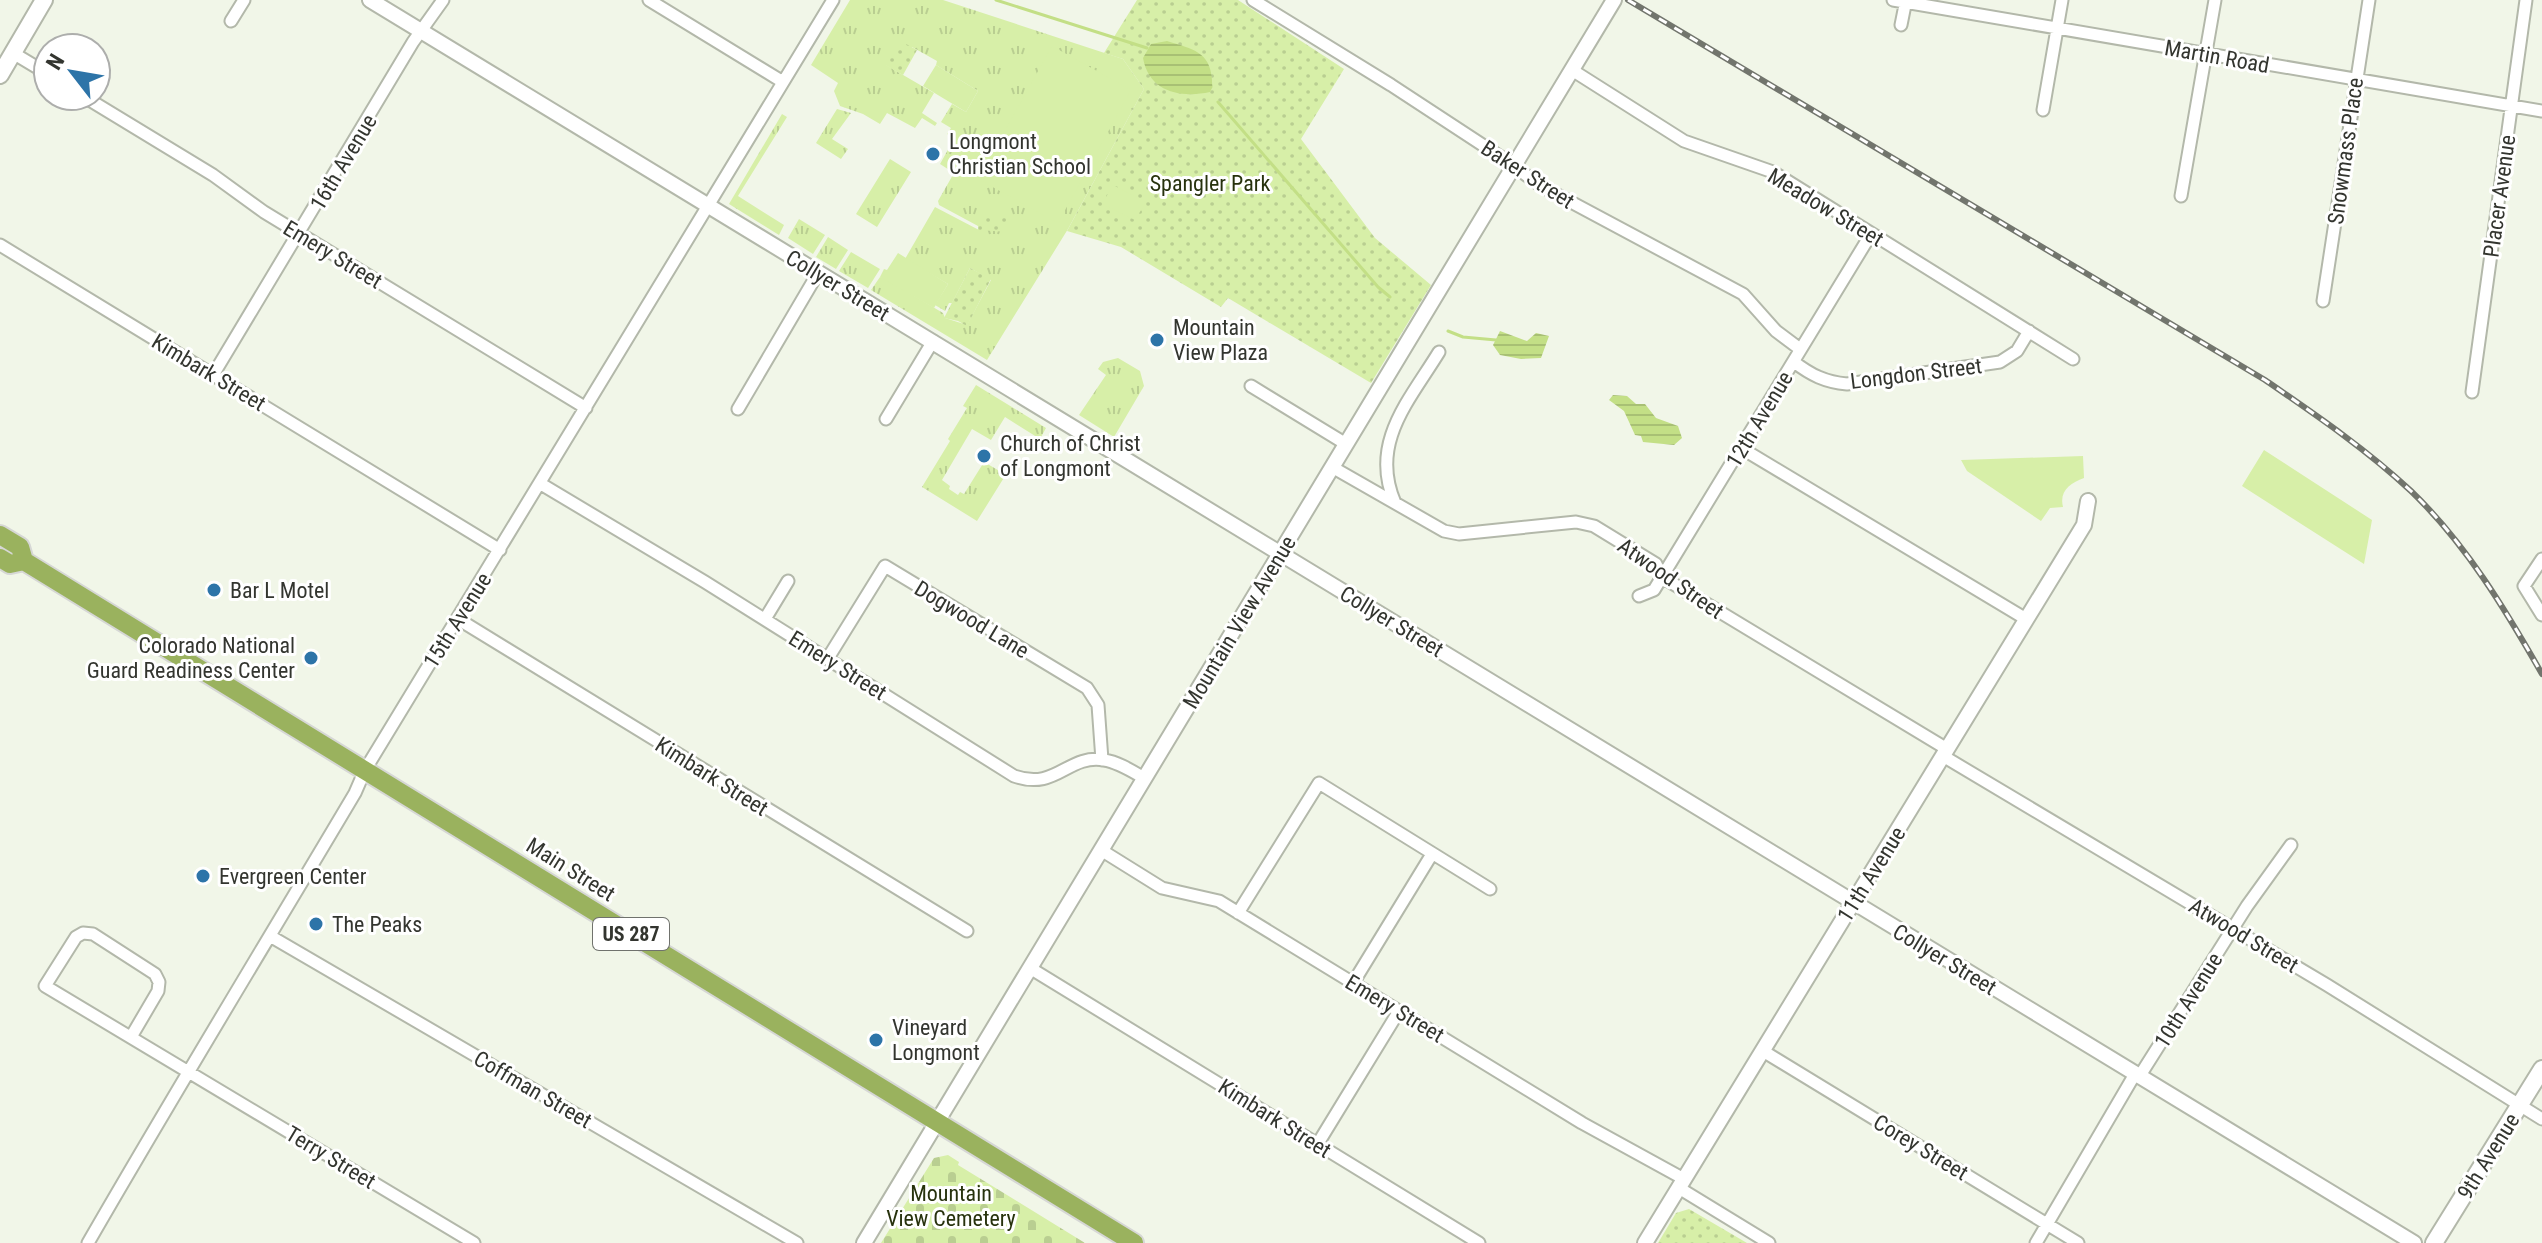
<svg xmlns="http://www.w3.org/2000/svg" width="2542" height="1243" font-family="'Roboto Condensed',sans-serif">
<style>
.grass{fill:url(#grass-tufts)}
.cemetery{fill:url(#cemetery-stones)}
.park{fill:url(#park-dots)}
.garden{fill:#d7efa8}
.water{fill:url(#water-rules)}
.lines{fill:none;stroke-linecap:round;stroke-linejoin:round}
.stream{stroke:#c3df86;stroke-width:3}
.minor-casing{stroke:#b3b8aa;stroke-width:15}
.tertiary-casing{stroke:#b3b8aa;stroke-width:18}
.secondary-casing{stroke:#b3b8aa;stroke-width:20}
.trunk-casing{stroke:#d6d7d5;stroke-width:22}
.minor{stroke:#fff;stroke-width:11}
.tertiary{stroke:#fff;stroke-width:14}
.secondary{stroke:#fff;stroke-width:16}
.trunk{stroke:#9ab25e;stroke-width:18}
.rail-casing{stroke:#72756d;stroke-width:6}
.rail{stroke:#fff;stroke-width:3;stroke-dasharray:9;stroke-linecap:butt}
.poi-dot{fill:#2d74a8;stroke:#fff;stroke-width:3}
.labels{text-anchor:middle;stroke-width:6;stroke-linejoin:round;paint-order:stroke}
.shield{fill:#fff;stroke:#70726d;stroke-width:2}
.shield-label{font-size:20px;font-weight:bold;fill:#33352f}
.street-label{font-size:22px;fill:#33352f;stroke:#fff}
.poi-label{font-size:22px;fill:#33352f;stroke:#fff;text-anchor:start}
.park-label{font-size:22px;fill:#27320d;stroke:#fff}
</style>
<defs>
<pattern id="grass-tufts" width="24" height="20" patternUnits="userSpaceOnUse" patternTransform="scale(2)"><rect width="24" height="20" fill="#d7efa8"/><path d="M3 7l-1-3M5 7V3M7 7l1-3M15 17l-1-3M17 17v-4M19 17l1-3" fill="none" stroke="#b9ce91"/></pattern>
<pattern id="cemetery-stones" width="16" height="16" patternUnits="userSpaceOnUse" patternTransform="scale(2)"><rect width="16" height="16" fill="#d7efa8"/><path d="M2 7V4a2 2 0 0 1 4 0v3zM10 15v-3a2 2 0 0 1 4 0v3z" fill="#b9ce91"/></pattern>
<pattern id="park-dots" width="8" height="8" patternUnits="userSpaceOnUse" patternTransform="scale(2)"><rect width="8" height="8" fill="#d7efa8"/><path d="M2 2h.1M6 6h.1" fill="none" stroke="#b9ce91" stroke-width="1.8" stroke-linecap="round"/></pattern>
<pattern id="water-rules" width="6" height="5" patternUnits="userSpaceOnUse" patternTransform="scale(2)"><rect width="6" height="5" fill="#c3df86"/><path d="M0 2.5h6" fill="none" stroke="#a8c074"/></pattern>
</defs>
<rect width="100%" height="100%" fill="#f1f6e8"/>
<path class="grass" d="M850,0H943L1123,59L1144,89L1068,229L987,360L871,290L880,277L884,278L943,313L945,318L967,325L991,280L970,268L952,303H949L945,311L935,305L948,284L905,259L935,207L979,230L978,226L939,205L938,201L954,173L940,164L954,139L947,134L951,128L941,122L952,104L966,112L978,91L936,65L937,61L912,47L886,65L934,93L922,113L937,123L935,126L922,118L915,128L887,113L880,124L863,114L840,106L834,91L838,83L811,65Z
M837,109L851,113L832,139L848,149L841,159L816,143Z
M782,114L787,117L738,196L784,225L779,235L729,204Z
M890,159L911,172L877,227L856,214Z
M799,219L825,235L813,254L788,238Z
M828,237L848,250L836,269L816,257Z
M851,252L880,269L868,288L839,271Z
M1118,358L1140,371L1144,386L1114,437L1079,415L1106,375L1098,369L1103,362Z
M976,385L1046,428L1040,439L1005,417L991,440L972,429L942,480L950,486L949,489L958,495L960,492L964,494L984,462L1003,473L1005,476L977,521L922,487L950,441L948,439L967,408L963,406Z"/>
<path class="cemetery" d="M948,1155L959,1162L958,1165L1085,1243H881L934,1158Z"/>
<path class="park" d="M1137,0H1238L1344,69L1301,139L1375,238L1431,285L1371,383L1228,298L1221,307L1121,247L1067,231L1144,89L1123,59L1104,53Z
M899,40L917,50L903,75L885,65Z
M979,216L1009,217L1008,232L978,230Z
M970,268L991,279L967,326L958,321L944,318Z
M1689,1209L1747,1243H1658L1676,1213Z"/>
<path class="garden" d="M1052,46L1131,90L1058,223L978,179Z
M936,65L978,91L966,112L923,86Z
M1113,185L1146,202L1135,220L1102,204Z
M898,253L948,284L934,308L880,277L884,269L887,270Z
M2264,450L2372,520L2364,564L2242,486Z
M2083,456L2084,478C2070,483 2059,491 2063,507L2050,508L2041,521L1967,471L1961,460Z"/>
<path class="water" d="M1167,41C1192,49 1210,51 1212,80C1212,90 1214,84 1210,92C1182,98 1149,93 1143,58L1151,44Z
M1500,331L1527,341L1536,333L1549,336L1541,358L1521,359L1500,355L1493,345Z
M1613,395L1627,396L1636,404H1645L1656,418L1678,426L1682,438L1674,445L1643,442L1641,436L1635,435L1624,411L1609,400Z"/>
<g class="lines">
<path class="stream" d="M996,0L1147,48
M1218,102L1378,287L1390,297
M1448,331L1463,337L1496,340"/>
<defs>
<path id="minor" d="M649,0L783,82
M1253,0L1391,85L1507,161L1541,186L1743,294L1776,331L1800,349
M1893,0L2542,111
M231,21L244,0
M1901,25L1906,0
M13,53L48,74
M1572,70L1684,141L1773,172L2073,359
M83,96L213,175L264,212L586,408
M2043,110L2062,0
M2181,196L2215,0
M0,245L500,550
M2323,301L2369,0
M1794,362C1811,375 1825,382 1847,384L2000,362L2017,351L2029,331
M213,375L413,42L443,0
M1251,386L1346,444
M2472,392L2526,0
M738,409L818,273
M886,419L933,341
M1741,448L2026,619
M1332,467L1444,531L1459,534L1576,522L1594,526L1656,564L1662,577L1947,749
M541,484L705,582L1014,776C1057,791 1067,754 1104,760C1118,762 1132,771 1144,778
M1395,503C1369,443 1409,401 1439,352
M2542,559L2524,586L2542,615
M1639,596L1654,590L1871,234
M458,619L967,931
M765,619L788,581
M828,658L885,566L1087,688L1098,705L1102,760
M1943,756L2327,985L2542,1119
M1101,850L1162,888L1219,901L1582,1123L1684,1179
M1238,913L1319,783L1490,889
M270,936L797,1243
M1030,968L1479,1243
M1353,983L1432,854
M131,1037L158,991L159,982L155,974L93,934L83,933L76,937L45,986L474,1243
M1763,1051L2078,1243
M2139,1077L2247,906L2291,845
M1317,1145L1399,1011
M1679,1188L1769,1243
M88,1243C175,1092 266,943 355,793L365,770L833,0
M2036,1243L2135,1074"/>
<path id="tertiary" d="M370,0L2414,1243
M864,1243L1614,0
M1645,1243L2084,525L2088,501"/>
<path id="secondary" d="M0,75L44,0
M2434,1243L2542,1069"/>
<path id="trunk" d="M0,535L20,547L24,561L1134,1243
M0,558L10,564L24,561"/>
</defs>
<use href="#minor" class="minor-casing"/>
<use href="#tertiary" class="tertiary-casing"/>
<use href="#secondary" class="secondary-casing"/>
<use href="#trunk" class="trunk-casing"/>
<use href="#minor" class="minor"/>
<use href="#tertiary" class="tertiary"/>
<use href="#secondary" class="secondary"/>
<use href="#trunk" class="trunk"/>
<defs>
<path id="rail" d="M1628,0L2265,380C2316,415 2366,449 2411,491C2466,544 2505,609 2542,674"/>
</defs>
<use href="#rail" class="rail-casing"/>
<use href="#rail" class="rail"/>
</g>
<g class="poi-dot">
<circle cx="933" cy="154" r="8"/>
<circle cx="1157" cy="340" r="8"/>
<circle cx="984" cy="456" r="8"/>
<circle cx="214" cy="590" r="8"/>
<circle cx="311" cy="658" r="8"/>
<circle cx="203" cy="876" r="8"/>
<circle cx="316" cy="924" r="8"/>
<circle cx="876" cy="1040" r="8"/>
</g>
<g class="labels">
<rect class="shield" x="593" y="918" width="76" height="32" rx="6"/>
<g class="shield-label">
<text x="631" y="941">US 287</text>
</g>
<g class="street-label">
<text transform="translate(2217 56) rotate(10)" y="8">Martin Road</text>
<text transform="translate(2345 151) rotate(-82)" y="8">Snowmass Place</text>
<text transform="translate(343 162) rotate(-59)" y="8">16th Avenue</text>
<text transform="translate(1528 174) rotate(33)" y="8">Baker Street</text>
<text transform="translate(2499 196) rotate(-82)" y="8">Placer Avenue</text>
<text transform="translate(1826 207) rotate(31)" y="8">Meadow Street</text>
<text transform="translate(333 254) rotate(31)" y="8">Emery Street</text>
<text transform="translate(838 285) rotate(31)" y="8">Collyer Street</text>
<text transform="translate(209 372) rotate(31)" y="8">Kimbark Street</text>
<text transform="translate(1916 373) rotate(-7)" y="8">Longdon Street</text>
<text transform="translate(1759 419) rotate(-59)" y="8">12th Avenue</text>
<text transform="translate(1671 578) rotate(35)" y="8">Atwood Street</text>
<text transform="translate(972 619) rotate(31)" y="8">Dogwood Lane</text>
<text transform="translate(457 620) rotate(-58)" y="8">15th Avenue</text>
<text transform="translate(1392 621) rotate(31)" y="8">Collyer Street</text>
<text transform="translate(1239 622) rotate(-59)" y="8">Mountain View Avenue</text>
<text transform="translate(838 665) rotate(32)" y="8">Emery Street</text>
<text transform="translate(712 776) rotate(32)" y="8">Kimbark Street</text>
<text transform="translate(571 869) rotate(32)" y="8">Main Street</text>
<text transform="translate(1871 874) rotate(-58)" y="8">11th Avenue</text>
<text transform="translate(2244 935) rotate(31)" y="8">Atwood Street</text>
<text transform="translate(1945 959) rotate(31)" y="8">Collyer Street</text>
<text transform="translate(2188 1000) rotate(-58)" y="8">10th Avenue</text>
<text transform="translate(1395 1008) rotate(31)" y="8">Emery Street</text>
<text transform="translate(533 1089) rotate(30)" y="8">Coffman Street</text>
<text transform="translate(1275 1118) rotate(32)" y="8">Kimbark Street</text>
<text transform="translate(1921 1147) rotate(31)" y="8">Corey Street</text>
<text transform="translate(2488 1156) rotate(-58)" y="8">9th Avenue</text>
<text transform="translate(331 1157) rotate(31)" y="8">Terry Street</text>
</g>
<g class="poi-label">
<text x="949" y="149">Longmont<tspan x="949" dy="25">Christian School</tspan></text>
<text x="1173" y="335">Mountain<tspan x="1173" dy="25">View Plaza</tspan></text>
<text x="1000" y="451">Church of Christ<tspan x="1000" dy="25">of Longmont</tspan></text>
<text x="230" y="598">Bar L Motel</text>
<text x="295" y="653" text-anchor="end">Colorado National<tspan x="295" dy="25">Guard Readiness Center</tspan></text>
<text x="219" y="884">Evergreen Center</text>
<text x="332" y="932">The Peaks</text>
<text x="892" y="1035">Vineyard<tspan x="892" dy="25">Longmont</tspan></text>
</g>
<g class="park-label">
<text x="1210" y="191">Spangler Park</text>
<text x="951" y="1201">Mountain<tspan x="951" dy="25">View Cemetery</tspan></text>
</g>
</g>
<g transform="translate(72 72) rotate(301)"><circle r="38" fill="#ffffff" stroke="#adaeac" stroke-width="2"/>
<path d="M0-6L14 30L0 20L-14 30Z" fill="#2d74a8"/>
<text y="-12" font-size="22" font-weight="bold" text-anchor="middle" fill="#33352f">N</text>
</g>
</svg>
